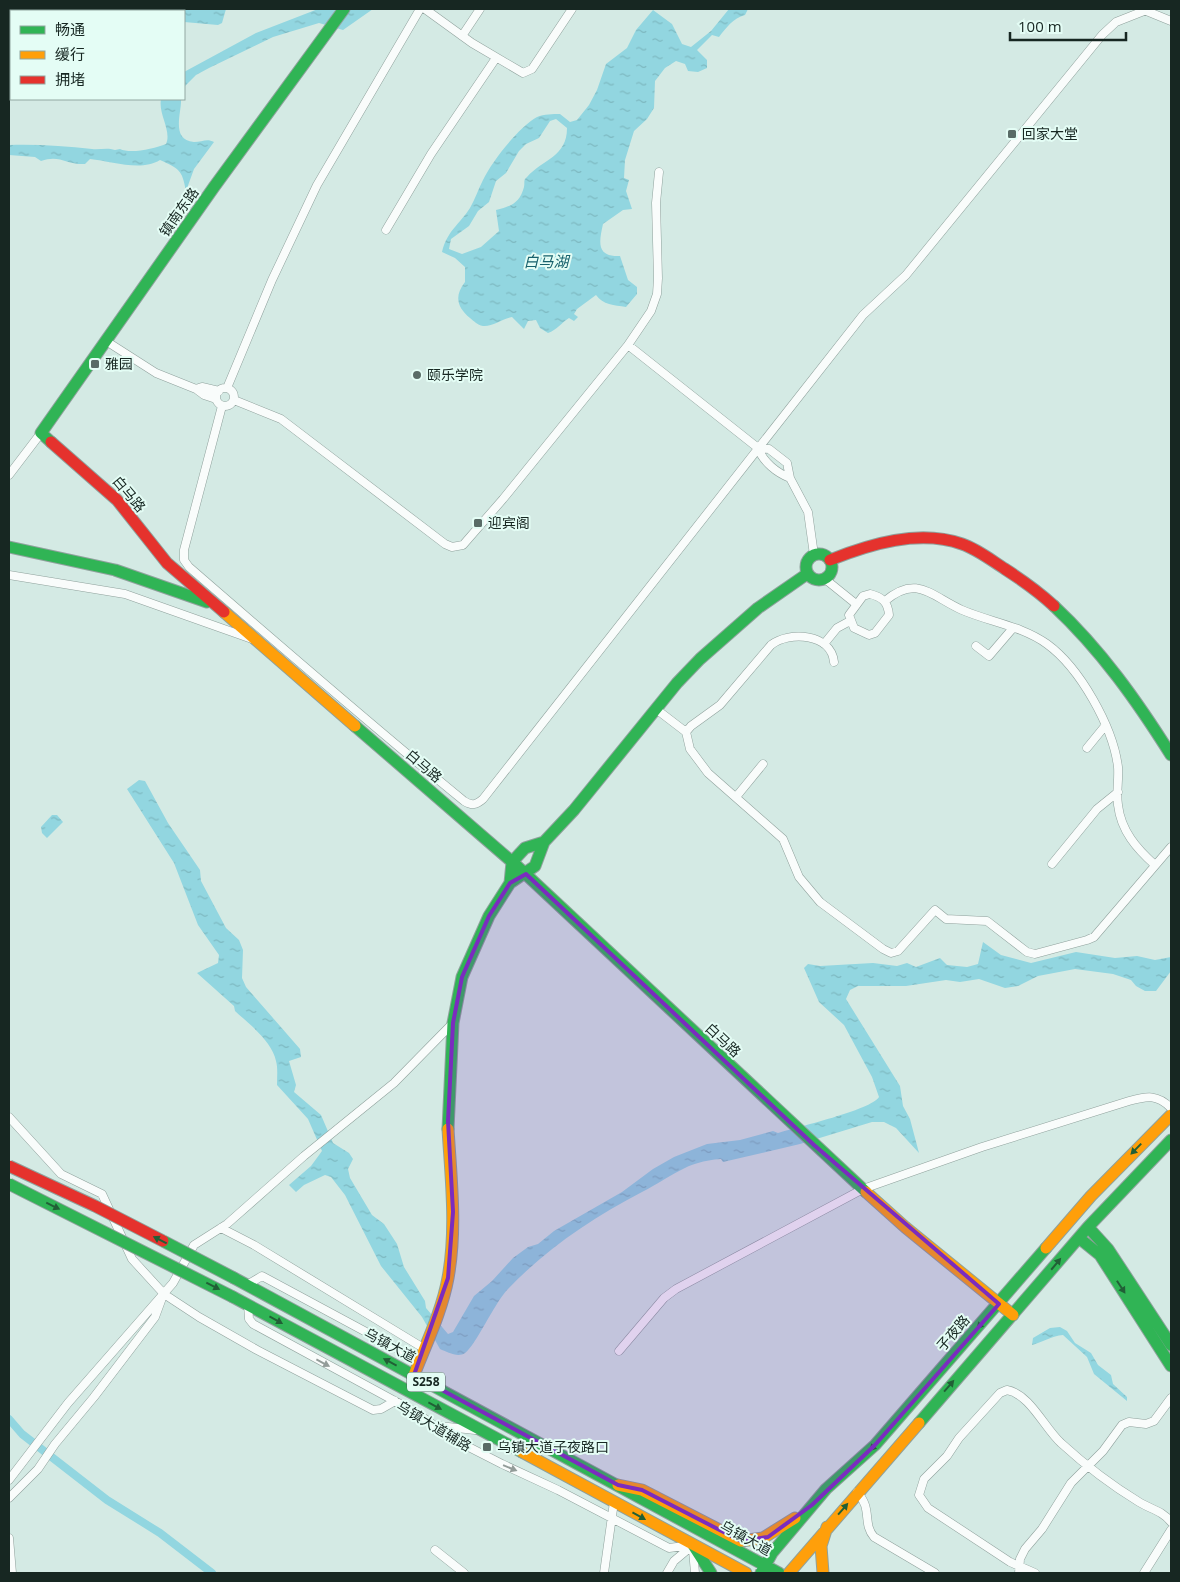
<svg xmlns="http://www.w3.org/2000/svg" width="1180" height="1582" font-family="'Open Sans','Noto Sans SC',sans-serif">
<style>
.water{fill:url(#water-ripples);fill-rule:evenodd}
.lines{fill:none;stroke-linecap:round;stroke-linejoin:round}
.canal{stroke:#92d6e0;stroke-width:8}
.street-casing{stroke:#8fa19c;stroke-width:9}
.fast-casing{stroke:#8fa19c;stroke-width:13}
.slow-casing{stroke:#8fa19c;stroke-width:13}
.jam-casing{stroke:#8fa19c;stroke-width:13}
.street{stroke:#f9fcfb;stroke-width:8}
.fast{stroke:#30b455;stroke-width:11}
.slow{stroke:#ff9f0a;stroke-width:11}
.jam{stroke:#e5322d;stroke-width:11}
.fast-bridge-casing{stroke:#8fa19c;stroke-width:13;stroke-linecap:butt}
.jam-bridge-casing{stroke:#8fa19c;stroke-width:13;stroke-linecap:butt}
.fast-bridge{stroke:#30b455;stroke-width:11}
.jam-bridge{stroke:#e5322d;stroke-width:11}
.oneway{fill:#215f36}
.oneway2{fill:#939c99}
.marked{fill:#7b2cbf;fill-opacity:0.2;stroke:#7b2cbf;stroke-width:4;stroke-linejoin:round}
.poi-dot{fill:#596b66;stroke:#e4fdf5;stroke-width:2}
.labels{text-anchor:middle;stroke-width:4;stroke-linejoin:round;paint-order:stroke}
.shield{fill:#e4fdf5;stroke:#546761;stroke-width:1}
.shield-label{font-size:12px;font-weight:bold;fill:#172722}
.poi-label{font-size:14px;fill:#172722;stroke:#e4fdf5;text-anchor:start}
.street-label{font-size:14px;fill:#172722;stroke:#e4fdf5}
.water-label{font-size:15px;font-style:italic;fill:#17616c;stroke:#e4fdf5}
</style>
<defs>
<pattern id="water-ripples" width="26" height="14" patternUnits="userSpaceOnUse" patternTransform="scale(1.25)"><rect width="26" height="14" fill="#92d6e0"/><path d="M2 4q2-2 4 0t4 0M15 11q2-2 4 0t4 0" fill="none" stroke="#7db8c0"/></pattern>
</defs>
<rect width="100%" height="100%" fill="#d4eae4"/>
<path class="water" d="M185,9H226L222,23L218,25L184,22Z
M318,9H373L343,30L319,23L273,37L209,68L196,75L184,87V72L256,33Z
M729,9H748L745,15C733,18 726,28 719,37L712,35L697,50L707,60V68L698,72L688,71L685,64L676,61L665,68L655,81L654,108L647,119L634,131L625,160L624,178L629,180L626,191L632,209L623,210L603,224C599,242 596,257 620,256L628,280L637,287V294L626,307C614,305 603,305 596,295L577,309L574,314L578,317L574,321L569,318C561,323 557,330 548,333L540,328L536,320L528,321L524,329L512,317C502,319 492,327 483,326C477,325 474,321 470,318C457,307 454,296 465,282V267L455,258L442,252C447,231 459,225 470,208C475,199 478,190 483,180C492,161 519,127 537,117C544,114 553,114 560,114L570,122L577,120L589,105L597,90L606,64L627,48L636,30L653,10L672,24L682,44L691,47L711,31ZM556,119L567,128C567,157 543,159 527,177C523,180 525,182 524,187C520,203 510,207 496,210L499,231L481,247L462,254L449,249L451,239L469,226L478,211L489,202L496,181L506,173L519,151L526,144L539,138L550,121Z
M161,99H181C182,112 170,140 194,142C202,142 207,138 214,142L194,169L186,191C182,169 179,169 160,160C141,172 111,161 90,159L85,164C66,165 60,154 41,161L35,157L9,155V145C36,144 65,146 92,149C100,150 107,147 115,150L120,149C130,154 154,149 166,144C172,131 158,114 161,99Z
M139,780L145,781L168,823L200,870L201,881L226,928L239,940L243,950L242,978L246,987L300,1049L301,1057L289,1061L296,1085L294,1092L321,1115L333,1143L349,1153L353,1159L348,1169L350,1178L372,1215L384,1224L397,1244L404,1267L425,1301L426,1308L448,1334L453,1332L474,1296L492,1281L513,1258L528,1247L538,1244L554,1231L622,1192L653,1169L674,1157L707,1144L740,1140L773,1131L778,1133C797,1127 871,1110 879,1097L872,1077L844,1025L819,1002L804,968L808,964L820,966L873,963L897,966L907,963L916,967L940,958L947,965L967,967L978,964L983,942L1001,955L1031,963L1076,952L1115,958L1137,956L1155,960L1171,957V971L1156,991H1145L1136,986L1131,980L1113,974L1075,969L1038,976L1018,986L1005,988L979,979L960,982L946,980L906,986H858L850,990L846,999L900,1086L903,1106L910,1119L919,1153L896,1128L884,1122H872L800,1144L723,1162L721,1159C686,1161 672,1177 642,1192C592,1218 546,1249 507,1290C494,1304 476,1345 465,1353C458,1358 447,1352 440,1349L422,1317L381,1266L345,1195L331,1177L325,1175L304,1185L296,1192L289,1185L311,1166L322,1151L308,1119L277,1085C277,1077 278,1068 276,1061C272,1041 249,1024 235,1011L234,1006L197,973L218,963L219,955L198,925L174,863L127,789Z
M52,815H57L63,822L47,838L42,833L41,827Z
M1060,1327L1067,1331L1075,1343L1091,1353L1098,1365L1111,1375L1113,1384L1127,1397V1401L1094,1374L1087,1357L1063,1335C1052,1336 1043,1342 1032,1345L1033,1338L1050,1328Z"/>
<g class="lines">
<path class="canal" d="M9,1419L22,1434L107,1500L160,1533L212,1573"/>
<defs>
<path id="street" d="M425,9L472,43L523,73L532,69L572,9
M1144,10L1171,21
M462,36L480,9
M386,230L431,154L496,58
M106,341L156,373L196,389L204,395L216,399
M628,345L758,448C763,462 777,473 790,478
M216 397a9 9 0 1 1 18 0a9 9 0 1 1-18 0Z
M227,388L272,280L317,185L420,9
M196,389L202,387L219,391
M234,400L281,419L445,544L452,547L463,545L503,499L628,345L651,311L657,294L658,278L656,203L659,172
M222,406L184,550V560L189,567C280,646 371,725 464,801C472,806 476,805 483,799L863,315L906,275L1102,35L1116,22L1149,9
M758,448L769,449L787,463L790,478L808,512L814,555
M9,475L41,433
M9,575L125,594L252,639
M825,579L856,604
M870,594C882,597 888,602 889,615L875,633L869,635L854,628L849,615L863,596Z
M885,601C917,574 931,596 962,610C990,622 1022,626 1047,644C1080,668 1113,727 1118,767C1119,780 1116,793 1118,805C1121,831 1137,849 1155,865
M824,644L837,628L850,621
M976,646L989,656L1013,628
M834,662C831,633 789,631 771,645L720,705L691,726L686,732L690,749L708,773L783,839L799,877L820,902L883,949L891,953L898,951L935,910L946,919L987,921L1027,952L1035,954L1087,940L1094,937L1171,847
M656,709L686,732
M1087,748L1105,726
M736,797L763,764
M1052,864L1097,809L1118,792
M9,1117L61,1174L102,1194L132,1259L164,1294L199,1317L257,1350L373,1410L381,1409L395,1401
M221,1228L254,1245L425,1349
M247,1285L262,1276L420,1361
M248,1304L249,1319L253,1324L415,1412L455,1440L502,1464L558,1490L669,1548L692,1545
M619,1351L664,1298L676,1289L863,1189L982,1147L1129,1101C1147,1096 1157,1094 1171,1108
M439,1426L475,1430
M9,1480L68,1403L173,1283L194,1245L227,1224L304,1156L394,1083L453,1023
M857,1492C873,1509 862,1523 874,1537L935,1573
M9,1498L38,1469L55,1444L94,1397L155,1317L162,1298
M9,1538L12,1573
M435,1550L464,1573
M693,1550L695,1573
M604,1573L614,1502
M667,1573L674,1561L693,1545
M1019,1573L1020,1559L1025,1549L1042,1529L1071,1483L1103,1451L1122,1425L1129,1422L1146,1424L1154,1421L1171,1398
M1035,1573L1010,1562L928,1508L919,1495L924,1479L947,1456L959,1438L1000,1393L1007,1390C1030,1394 1045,1429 1061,1443C1085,1465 1111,1485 1139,1502C1150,1509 1163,1511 1171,1522
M1144,1573L1171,1530"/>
<path id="fast" d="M51,442L41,433L214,187L344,9
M9,547L115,570L207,602
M806 567a13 13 0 1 1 26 0a13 13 0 1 1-26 0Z
M1054,606C1101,650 1137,701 1171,755
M355,726L518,867L866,1192
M510,883L535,866L544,842L574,810L677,683L700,659L758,608L807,574
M448,1129L453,1023L462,977L489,916L510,883L512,862L525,848L544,842
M1088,1227L1108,1249L1171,1345
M1079,1238L1100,1255L1171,1366
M234,1278L779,1573
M233,1297L522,1452
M919,1423L1088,1227L1171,1140
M693,1545L711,1573
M761,1573L772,1553L826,1489L875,1445L1046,1248"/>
<path id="slow" d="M224,612L355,726
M866,1192L905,1227L1013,1315
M1046,1248L1091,1196L1171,1115
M414,1375C426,1344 442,1311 448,1278C457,1229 451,1178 448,1129
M522,1452L746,1573
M618,1485L642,1490L741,1541L763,1538L795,1518
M789,1573L919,1423
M823,1573L821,1546L827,1527"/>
<path id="jam" d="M51,442L117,500L167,563L224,612
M830,560C870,544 919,529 962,544C977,549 991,560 1005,569C1022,580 1039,592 1054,606"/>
</defs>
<use href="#street" class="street-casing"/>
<use href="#fast" class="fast-casing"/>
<use href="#slow" class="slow-casing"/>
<use href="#jam" class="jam-casing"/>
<use href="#street" class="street"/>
<use href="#fast" class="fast"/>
<use href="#slow" class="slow"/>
<use href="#jam" class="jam"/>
<defs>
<path id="fast-bridge" d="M9,1184L233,1297
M163,1241L234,1278"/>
<path id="jam-bridge" d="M9,1166L95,1206L163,1241"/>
</defs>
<use href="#fast-bridge" class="fast-bridge-casing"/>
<use href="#jam-bridge" class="jam-bridge-casing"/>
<use href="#fast-bridge" class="fast-bridge"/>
<use href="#jam-bridge" class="jam-bridge"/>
</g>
<defs><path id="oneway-solid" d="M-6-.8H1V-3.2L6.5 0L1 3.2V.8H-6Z" transform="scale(1.25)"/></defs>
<g class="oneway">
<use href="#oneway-solid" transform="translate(1136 1149) rotate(134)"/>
<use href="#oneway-solid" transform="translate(53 1206) rotate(26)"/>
<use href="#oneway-solid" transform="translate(160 1240) rotate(-153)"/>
<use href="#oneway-solid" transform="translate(1056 1264) rotate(-50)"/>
<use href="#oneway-solid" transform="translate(213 1286) rotate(27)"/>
<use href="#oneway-solid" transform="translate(1121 1287) rotate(57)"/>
<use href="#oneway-solid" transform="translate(276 1320) rotate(29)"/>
<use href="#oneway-solid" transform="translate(982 1323) rotate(131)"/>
<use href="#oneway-solid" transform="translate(390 1362) rotate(-152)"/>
<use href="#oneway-solid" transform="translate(949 1386) rotate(-49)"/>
<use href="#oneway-solid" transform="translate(435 1406) rotate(28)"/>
<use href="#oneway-solid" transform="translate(875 1445) rotate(133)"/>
<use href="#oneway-solid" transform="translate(843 1509) rotate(-49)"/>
<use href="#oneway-solid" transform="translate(639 1516) rotate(29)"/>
</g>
<g class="oneway2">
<use href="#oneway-solid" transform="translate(323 1363) rotate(28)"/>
<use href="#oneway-solid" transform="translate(510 1468) rotate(22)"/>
</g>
<path class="marked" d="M526,874L814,1145L999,1304L875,1445L812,1505L768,1537L741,1541L642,1490L618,1485L414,1375L448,1278L453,1212L448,1121L453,1023L462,977L489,916L510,883Z"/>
<g class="poi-dot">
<rect x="1007" y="129" width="10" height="10" rx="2.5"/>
<rect x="90" y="359" width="10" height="10" rx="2.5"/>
<circle cx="417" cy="375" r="5"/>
<rect x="473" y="518" width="10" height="10" rx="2.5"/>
<rect x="482" y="1442" width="10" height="10" rx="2.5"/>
</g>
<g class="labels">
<rect class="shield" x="407" y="1372.5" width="38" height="19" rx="4"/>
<g class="shield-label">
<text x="426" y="1386">S258</text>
</g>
<g class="poi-label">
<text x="1022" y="139">回家大堂</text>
<text x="105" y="369">雅园</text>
<text x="427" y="380">颐乐学院</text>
<text x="488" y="528">迎宾阁</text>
<text x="497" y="1452">乌镇大道子夜路口</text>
</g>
<g class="street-label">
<text transform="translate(179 212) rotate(-55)" y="5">镇南东路</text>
<text transform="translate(129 494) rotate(50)" y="5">白马路</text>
<text transform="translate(424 766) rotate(41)" y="5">白马路</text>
<text transform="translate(723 1040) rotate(43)" y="5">白马路</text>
<text transform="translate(953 1333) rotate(-49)" y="5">子夜路</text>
<text transform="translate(390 1345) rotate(28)" y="5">乌镇大道</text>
<text transform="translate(434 1426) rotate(31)" y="5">乌镇大道辅路</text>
<text transform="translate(746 1538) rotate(29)" y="5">乌镇大道</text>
</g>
<g class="water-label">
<text x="546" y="267">白马湖</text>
</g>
</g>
<rect width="1180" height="1582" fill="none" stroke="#172722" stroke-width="20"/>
<rect x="10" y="10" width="175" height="90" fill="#e4fdf5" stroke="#92a7a1"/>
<rect x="20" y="26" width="25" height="8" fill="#30b455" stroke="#92a7a1"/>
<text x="55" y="35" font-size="15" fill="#172722">畅通</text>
<rect x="20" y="51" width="25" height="8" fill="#ff9f0a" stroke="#92a7a1"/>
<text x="55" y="60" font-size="15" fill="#172722">缓行</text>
<rect x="20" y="76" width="25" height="8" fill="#e5322d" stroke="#92a7a1"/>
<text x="55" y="85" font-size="15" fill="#172722">拥堵</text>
<path d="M1010 32v8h116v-8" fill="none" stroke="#172722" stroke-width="2.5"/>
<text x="1018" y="32" font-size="15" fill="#172722" stroke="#e4fdf5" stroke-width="4" paint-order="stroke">100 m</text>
</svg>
